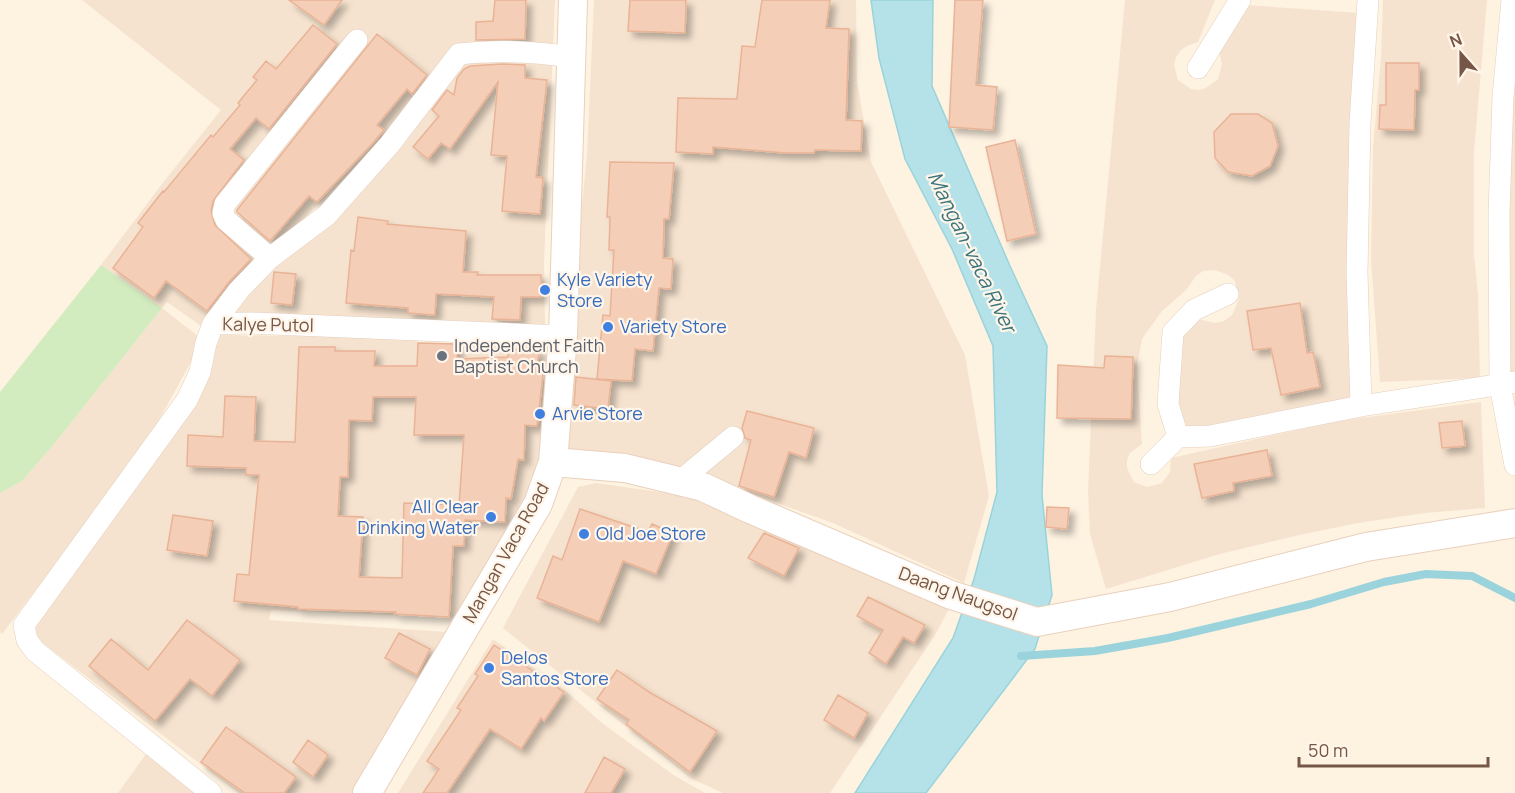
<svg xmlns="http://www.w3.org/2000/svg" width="1515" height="793" font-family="Manrope,sans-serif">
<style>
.residential{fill:#f6e3cf}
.green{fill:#d2ecbf}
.water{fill:#b4e2e8;stroke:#9ad3db;stroke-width:1.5}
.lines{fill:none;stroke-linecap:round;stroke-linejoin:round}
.stream{stroke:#9ad3db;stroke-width:8}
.building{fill:#f5ceb7;stroke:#e9b396;stroke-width:1.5;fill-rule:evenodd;filter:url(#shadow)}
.minor-casing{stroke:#e4cfbf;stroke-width:22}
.secondary-casing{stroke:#ead0bc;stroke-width:30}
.minor{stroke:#fff;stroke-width:21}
.secondary{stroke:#fff;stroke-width:28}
.shop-dot{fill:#3f7fe0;stroke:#fff5e9;stroke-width:2}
.worship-dot{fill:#6b7280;stroke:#fff5e9;stroke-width:2}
.labels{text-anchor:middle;stroke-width:4.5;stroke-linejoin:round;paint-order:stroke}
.shop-label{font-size:18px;fill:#366cbe;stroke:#fff5e9;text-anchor:start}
.street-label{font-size:18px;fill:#765646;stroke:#fff5e9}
.worship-label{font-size:18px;fill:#5b616d;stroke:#fff5e9;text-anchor:start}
.water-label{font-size:20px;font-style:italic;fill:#39747d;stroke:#fff5e9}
</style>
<defs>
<filter id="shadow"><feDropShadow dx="5.5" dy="5.5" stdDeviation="3" flood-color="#0004"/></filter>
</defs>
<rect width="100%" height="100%" fill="#fef2e1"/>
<path class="residential" d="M82,0H555L544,263L545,325L303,317L228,311L309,236L393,129L276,247L208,331L167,302L162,308L203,340L143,449L2,634L0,632V493L22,481L55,443L162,308L101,265L165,180L221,110Z
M594,0H856L857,82L871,162L965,355L989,496L964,583L833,523L687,471L564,454L578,310L581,216L587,154Z
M1125,0H1215L1198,42L1187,46L1181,50L1176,57L1174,65L1178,80L1191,89L1199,90L1206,88L1218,79L1222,64L1220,55L1215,50L1246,5L1359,13L1353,398L1200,428L1178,425L1176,336L1198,319L1215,323L1224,321L1232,315L1239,299L1235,281L1228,275L1215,270L1203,271L1196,276L1186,290L1162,311L1142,339L1137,366L1142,444L1130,453L1127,460V468L1134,482L1147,487L1162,483L1170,472L1171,458L1338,421L1481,402L1485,508L1425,513L1358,523L1299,535L1220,554L1106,589L1090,534L1088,491L1096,310Z
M1383,0H1487L1474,152V255L1478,294L1480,378L1380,382L1371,260L1373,148L1381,57Z
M1515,0V375L1504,367Z
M214,335L418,337L414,434L458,435L457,339L550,344L545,441L528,503L458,618L271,610L269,620L461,633L361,793H238L31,634L114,514Z
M596,483L666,493L718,504L949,609L935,635L830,793H723L690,778L503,628L578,487Z
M493,639L567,692L602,723L675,776L705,793H398Z
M151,747L212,793H118Z"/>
<path class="green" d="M101,265L162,308L55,443L22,481L0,493V392Z"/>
<path class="water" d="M871,0H933L932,86L1010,266L1047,346L1042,495L1052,595L1035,649L926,793H855L953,638L974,579L997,492L993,346L952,249L905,159L879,58Z"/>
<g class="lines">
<path class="stream" d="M1021,656L1095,651L1168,638L1311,604L1384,582L1426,574L1472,576L1515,598"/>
</g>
<path class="building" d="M289,0H342L324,25Z
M495,0H526L525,39L476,40V22L493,21Z
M630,0H686L685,33L628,31Z
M762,0H830L826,28L849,29L846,120L862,121L861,151L815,150L814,153H786L713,147V154L676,152L678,98L737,99L742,46L755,47Z
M955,0H983L976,85L997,87L993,130L949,127Z
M313,25L337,44L269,129L256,118L230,149L244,160L213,201L211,211L215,225L251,259L229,282L207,311L166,281L154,298L113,268L143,227L138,223L163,191L164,192L211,135L213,137L240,105L238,103L257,80L253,77L266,61L276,69Z
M377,34L427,75L412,94L407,89L377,125L384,130L372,144L317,202L309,196L270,241L237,212V210Z
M1386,63H1419V90H1415L1414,130L1379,129L1380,105H1386Z
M502,64L525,65V78L547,80L536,177L543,178L540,214L502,211L507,156L491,155L498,82L450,149L441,143L428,159L413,147L439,116L432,110L447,90L454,95L457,78L464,69L470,66Z
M1231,114H1258L1272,123L1278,146L1270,166L1252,176L1228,172L1215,158L1214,132Z
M1015,140L1036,234L1007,241L986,147Z
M610,162L674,163L669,219H664L663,258L673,259L671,289L659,288L653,351L635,349L632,381L597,379L603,315L610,316L614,250H609L610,217H607Z
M358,217L388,221L387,224L466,231L463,272H478L477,275H541V297H521L520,320L492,319L494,297L436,294L435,315L408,313V308L346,303L351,250L354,251Z
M274,272L296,274L292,305L271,303Z
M1300,303L1307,353L1313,352L1320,387L1281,395L1271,348L1253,350L1247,311Z
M418,343L457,344V359L508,357V349L539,350L537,373L543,374L537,426L525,425L524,460L518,459L511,499L506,498L505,522L465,520L464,546H453L449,617L395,614L396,612L298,609V607L234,601L237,574L249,575L259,475H246V468L187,466L188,435L223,437L225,396L256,397L254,441L295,442L299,347H335V351H375L374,366H417ZM373,397H416L414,435H464L459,505L404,503L402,578L359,577L363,517L338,516L340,477H348L349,420L372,421Z
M1105,356L1133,357L1131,419L1057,418L1058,365L1104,368Z
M576,377L611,381L608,409L574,405Z
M747,411L814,428L806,458L789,452L774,497L739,486L751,440L745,438L742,428Z
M1462,421L1465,446L1442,448L1439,423Z
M1267,450L1272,476L1233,483L1234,491L1202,498L1194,464Z
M1047,507L1069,508L1067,529L1046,527Z
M580,509L648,532L652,524L673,533L656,574L623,561L599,622L537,598L553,556L562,560Z
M173,515L213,521L207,556L167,550Z
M764,533L799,548L784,576L748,558Z
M868,597L925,625L914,643L903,637L886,664L869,653L883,630L857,616Z
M187,620L240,660L212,696L190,679L155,721L89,666L111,639L148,670Z
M399,633L430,649L417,675L385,658Z
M494,645L564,692L544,721L541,718L521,749L490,729L447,793H423L439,769L427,761L461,710L457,708L478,676L475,674Z
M617,670L649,692L717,731L690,772L626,724L629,720L597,699Z
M838,695L868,713L854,738L824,720Z
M226,727L296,777L284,793H245L201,762Z
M308,740L328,755L313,777L293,762Z
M604,757L625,769L611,793H585Z"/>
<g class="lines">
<defs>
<path id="minor" d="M1512,0L1503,97L1499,213L1500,385L1515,465
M1198,68L1240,0
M270,258L226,220L223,213L225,204L357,40
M1228,294L1194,310L1173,332L1168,404L1178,437L1210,436L1361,406L1515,382
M563,336L251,323L213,324L239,290L270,258L327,215L390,144L459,54C498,49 535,52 573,57
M1361,406L1357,272L1360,123L1368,0
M1151,464L1178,437
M681,480L733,437
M211,793L35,651L27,640L24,625L187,400L200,372L206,343L213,324"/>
<path id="secondary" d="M553,462L625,468L703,487L750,509L951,595L1037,622L1170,597L1366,547L1515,523
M367,793L538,504L553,462L563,336L573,0"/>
</defs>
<use href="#minor" class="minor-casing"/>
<use href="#secondary" class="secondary-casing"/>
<use href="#minor" class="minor"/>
<use href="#secondary" class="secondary"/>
</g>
<g class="shop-dot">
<circle cx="545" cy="290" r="6"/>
<circle cx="608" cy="327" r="6"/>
<circle cx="540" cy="414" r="6"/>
<circle cx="491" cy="517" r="6"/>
<circle cx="584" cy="534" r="6"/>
<circle cx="489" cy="668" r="6"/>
</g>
<circle class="worship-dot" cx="442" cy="356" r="6"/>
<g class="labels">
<g class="shop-label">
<text x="557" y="286">Kyle Variety<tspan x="557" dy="21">Store</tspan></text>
<text x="620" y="333">Variety Store</text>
<text x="552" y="420">Arvie Store</text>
<text x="479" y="513" text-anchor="end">All Clear<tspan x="479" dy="21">Drinking Water</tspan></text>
<text x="596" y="540">Old Joe Store</text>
<text x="501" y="664">Delos<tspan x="501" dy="21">Santos Store</tspan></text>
</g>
<g class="street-label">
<text transform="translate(268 325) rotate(1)" y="6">Kalye Putol</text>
<text transform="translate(506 553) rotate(-61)" y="6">Mangan Vaca Road</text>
<text transform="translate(958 594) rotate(20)" y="6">Daang Naugsol</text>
</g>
<g class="worship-label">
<text x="454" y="352">Independent Faith<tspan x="454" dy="21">Baptist Church</tspan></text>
</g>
<g class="water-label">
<text transform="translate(972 252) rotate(64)" y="7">Mangan-vaca River</text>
</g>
</g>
<g transform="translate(1461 54) rotate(339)" stroke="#fff5e9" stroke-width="4.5" paint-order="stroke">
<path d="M0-4.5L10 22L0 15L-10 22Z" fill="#765646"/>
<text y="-9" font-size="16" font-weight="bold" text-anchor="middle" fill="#765646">N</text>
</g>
<path d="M1299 757v9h189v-9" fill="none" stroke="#765646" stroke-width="3"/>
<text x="1308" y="757" font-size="18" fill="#765646" stroke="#fff5e9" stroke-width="4.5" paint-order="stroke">50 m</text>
</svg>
